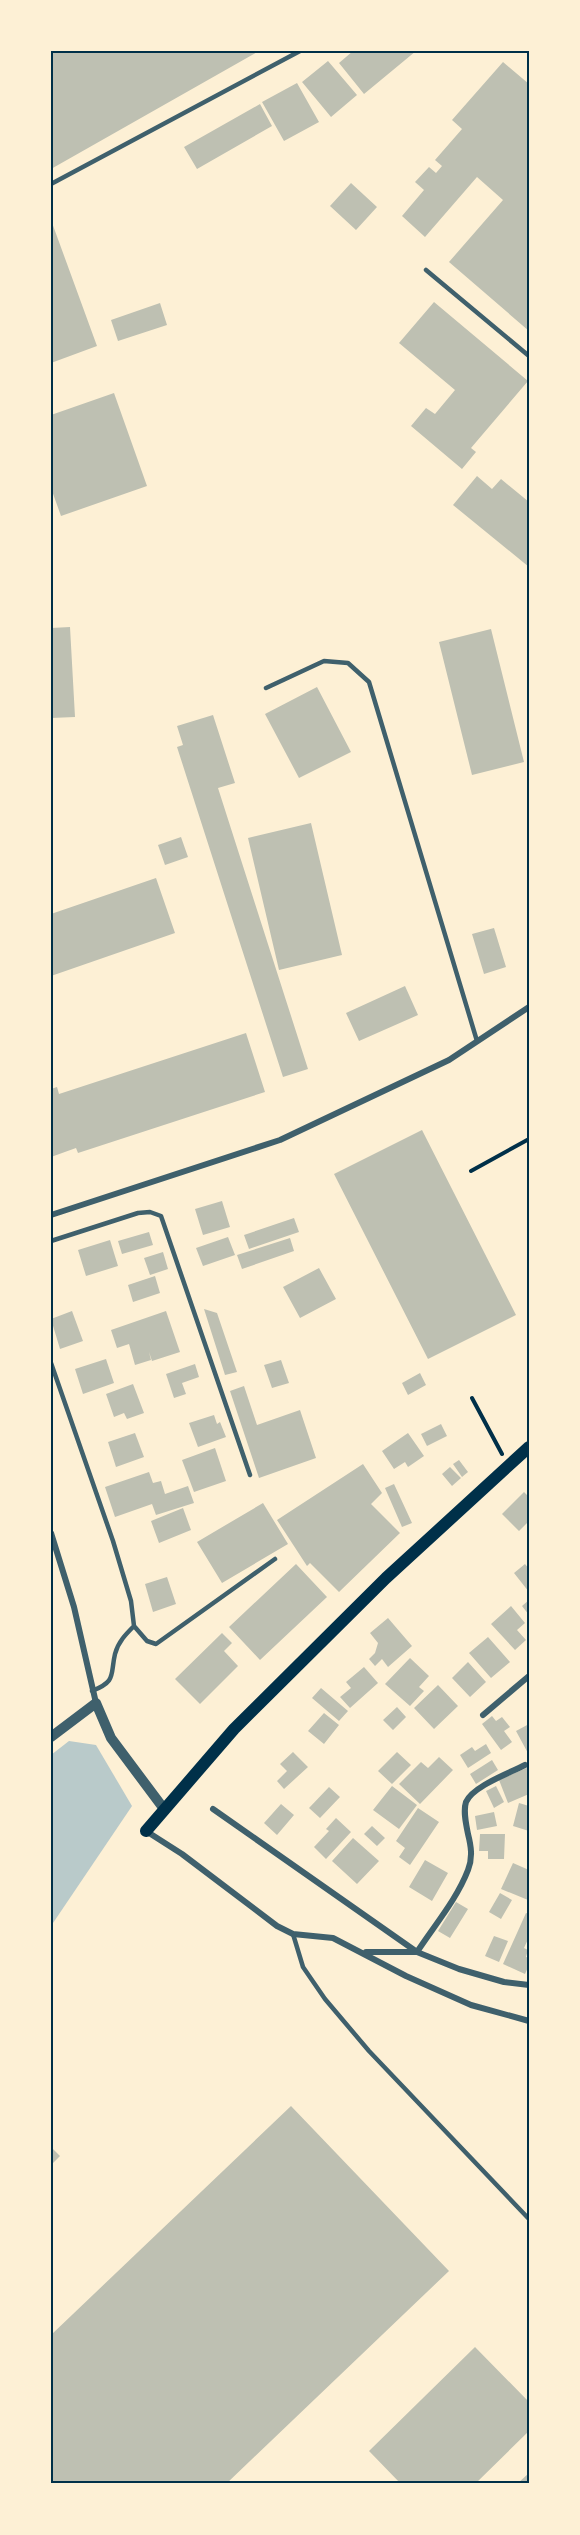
<svg xmlns="http://www.w3.org/2000/svg" width="580" height="2535" font-family="'PT Sans',sans-serif">
<style>
.green{fill:#b9caca}
.building{fill:#bec0b2}
.lines{fill:none;stroke-linecap:round;stroke-linejoin:round}
.path{stroke:#003049;stroke-width:4}
.service{stroke:#3f606c;stroke-width:4.5}
.minor{stroke:#3f606c;stroke-width:6}
.tertiary{stroke:#3f606c;stroke-width:10}
.secondary{stroke:#003049;stroke-width:12}
.neatline{fill:none;stroke:#003049;stroke-width:2}
</style>
<rect width="100%" height="100%" fill="#fdf0d5"/>
<path class="green" d="M69,1741L96,1745L132,1806L51,1926V1755Z"/>
<path class="building" d="M51,51H259L51,169Z
M353,51H416L364,94L339,63Z
M328,61L357,95L331,117L302,82Z
M503,62L529,84V331L449,262L503,200L477,177L425,237L402,216L424,190L415,182L429,167L436,173L442,166L435,160L462,129L452,120Z
M297,83L319,122L284,141L262,102Z
M260,104L272,126L197,169L184,147Z
M351,183L377,207L356,230L330,206Z
M51,220L97,346L51,363Z
M434,302L528,381L471,448L476,452L462,469L411,426L426,408L435,414L455,390L399,343Z
M160,303L167,325L118,341L111,320Z
M114,393L147,486L61,516L51,488V415Z
M477,476L492,489L501,479L529,502V567L453,505Z
M70,627L75,717L51,718V628Z
M491,629L524,762L472,775L439,642Z
M317,687L351,752L299,778L265,714Z
M213,715L235,783L218,788L308,1069L283,1077L177,747L183,745L177,726Z
M311,823L342,955L279,970L248,838Z
M181,837L188,857L165,865L158,845Z
M156,878L175,933L51,976V914Z
M494,928L506,967L484,974L472,934Z
M405,986L418,1015L359,1041L346,1013Z
M246,1033L265,1092L78,1153L76,1148L51,1157V1089L57,1087L59,1094Z
M422,1130L516,1315L428,1359L334,1174Z
M222,1201L230,1227L203,1235L195,1209Z
M294,1218L299,1232L249,1249L244,1235Z
M149,1232L153,1245L122,1254L118,1241Z
M228,1237L235,1255L203,1266L196,1248Z
M290,1238L294,1251L242,1269L237,1255Z
M110,1240L118,1266L86,1276L78,1250Z
M163,1252L168,1269L150,1275L144,1258Z
M319,1268L336,1299L300,1318L283,1287Z
M155,1276L160,1293L133,1302L128,1285Z
M204,1309L217,1313L237,1372L225,1375Z
M72,1311L83,1341L60,1349L51,1319Z
M166,1311L180,1352L152,1361L149,1352L151,1360L135,1365L129,1344L117,1348L111,1330Z
M106,1359L114,1383L83,1394L75,1369Z
M281,1360L289,1383L272,1388L264,1365Z
M195,1364L199,1377L182,1383L186,1394L174,1398L166,1374Z
M420,1373L426,1385L408,1395L402,1383Z
M133,1384L144,1413L127,1419L124,1413L114,1417L106,1394Z
M244,1386L257,1425L300,1410L316,1458L259,1478L230,1391Z
M214,1415L217,1424L220,1422L226,1437L198,1447L189,1423Z
M441,1424L447,1436L427,1446L421,1434Z
M135,1433L144,1457L116,1467L108,1442Z
M408,1433L424,1456L408,1467L405,1462L394,1469L382,1451Z
M215,1448L226,1481L194,1492L182,1460Z
M459,1460L468,1472L462,1477L453,1464Z
M363,1464L382,1493L371,1504L400,1533L339,1592L310,1563L307,1566L277,1520Z
M450,1467L461,1478L452,1486L442,1474Z
M149,1472L153,1483L161,1481L165,1494L188,1486L194,1503L156,1515L152,1504L115,1517L105,1487Z
M394,1484L412,1523L402,1527L385,1488Z
M524,1492L529,1497V1521L519,1531L502,1514Z
M263,1503L288,1544L222,1583L197,1542Z
M183,1508L191,1530L159,1543L151,1521Z
M296,1564L327,1597L260,1660L229,1627Z
M525,1564L529,1569V1592L514,1573Z
M167,1577L176,1604L153,1612L145,1584Z
M529,1600V1615L522,1606Z
M511,1606L525,1623L517,1630L526,1640L515,1650L491,1624Z
M388,1618L412,1646L388,1667L382,1659L375,1666L369,1659L375,1653L378,1643L370,1633Z
M222,1633L232,1643L224,1651L238,1666L200,1704L175,1679Z
M488,1637L510,1662L491,1678L469,1653Z
M410,1658L429,1676L419,1687L424,1691L410,1706L385,1684Z
M468,1662L486,1682L470,1697L452,1678Z
M364,1667L378,1683L350,1708L340,1697L351,1688L346,1682Z
M438,1685L458,1706L434,1729L414,1708Z
M321,1688L348,1711L339,1721L312,1698Z
M397,1707L406,1717L393,1730L383,1720Z
M324,1713L339,1725L324,1744L308,1731Z
M492,1716L496,1721L502,1717L510,1727L504,1731L512,1742L501,1750L482,1724Z
M529,1724V1755L516,1731Z
M486,1744L491,1753L468,1768L460,1755L472,1747L475,1751Z
M293,1752L308,1767L284,1789L277,1781L287,1771L280,1764Z
M397,1752L411,1765L392,1784L378,1771Z
M439,1757L453,1770L420,1804L399,1784L421,1762L428,1768Z
M492,1760L498,1770L476,1784L470,1774Z
M529,1767V1794L508,1803L499,1780Z
M392,1786L417,1805L399,1829L373,1810Z
M496,1786L504,1802L494,1808L486,1791Z
M329,1787L340,1797L320,1818L309,1808Z
M519,1803L529,1806V1831L513,1826Z
M281,1804L294,1815L277,1835L264,1823Z
M418,1808L439,1822L410,1865L399,1857L405,1848L396,1841Z
M494,1812L497,1826L477,1830L475,1816Z
M336,1818L351,1832L326,1859L314,1847L329,1831L326,1829Z
M372,1826L385,1838L377,1846L364,1834Z
M480,1834H505L504,1859H488V1851H479Z
M353,1838L379,1861L357,1884L332,1861Z
M425,1860L448,1873L432,1901L409,1887Z
M513,1863L529,1870L528,1900L501,1889Z
M500,1893L512,1900L501,1919L489,1912Z
M456,1902L468,1909L450,1938L438,1931Z
M526,1913L529,1914V1937L524,1948L528,1950L526,1957L529,1958V1965L525,1974L503,1964Z
M494,1936L508,1941L499,1962L485,1956Z
M291,2106L449,2271L226,2484H51V2335Z
M51,2147L60,2156L51,2165Z
M475,2347L529,2402V2431L475,2484H401L369,2451Z
M529,2473V2484H517Z"/>
<g class="lines">
<path class="path" d="M471,1171L529,1139
M472,1398L502,1454"/>
<path class="service" d="M51,184L300,51
M426,270L529,356
M266,688L324,661L348,663L369,682L477,1041
M51,1241L138,1213L150,1212L161,1216L250,1475
M51,1363L113,1541L131,1601L134,1626C126,1634 118,1642 115,1654C110,1675 117,1681 92,1691
M134,1626L147,1641L156,1644L275,1559
M293,1934L303,1967L325,1999L369,2051L529,2219"/>
<path class="minor" d="M51,1215L280,1140L449,1060L529,1007
M51,1533L74,1607L96,1703
M483,1715L529,1676
M213,1809L417,1952L459,1969L504,1982L529,1985
M146,1831L182,1854L277,1926L293,1934L333,1938L406,1976L471,2005L529,2021
M366,1952H417C434,1926 457,1899 468,1870C473,1857 471,1846 468,1834C466,1824 463,1811 466,1802C473,1786 510,1773 525,1765"/>
<path class="tertiary" d="M51,1737L96,1703L111,1738L164,1809"/>
<path class="secondary" d="M146,1831L234,1729L386,1578L529,1447"/>
</g>
<rect width="580" height="2535" fill="none" stroke="#fdf0d5" stroke-width="105"/>
<rect x="52" y="52" width="476" height="2430" class="neatline"/>
</svg>
